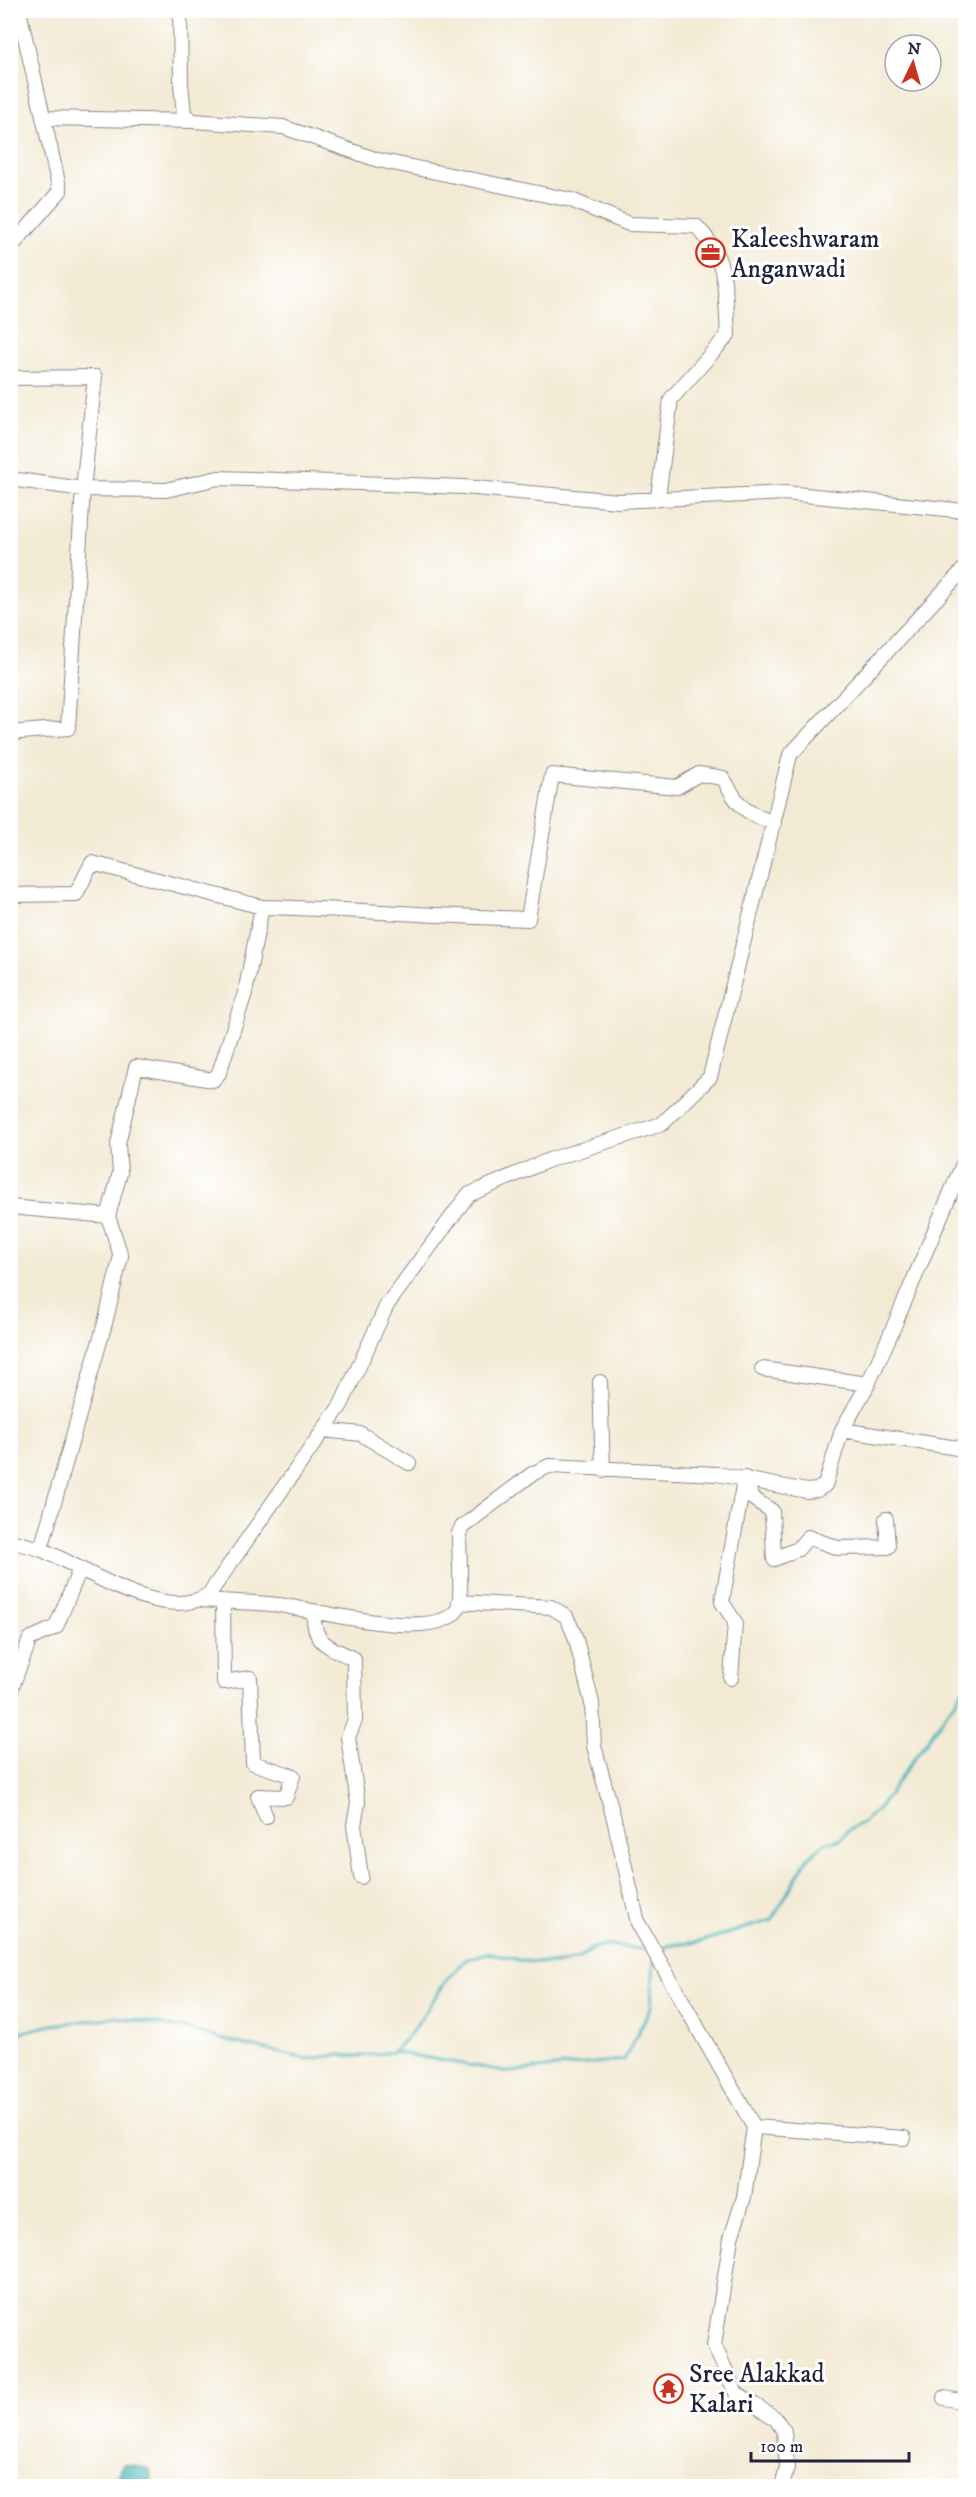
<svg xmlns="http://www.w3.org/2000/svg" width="976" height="2497" font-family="'IM FELL DW Pica',serif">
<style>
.water{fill:#42b2ba;stroke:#326a7a;stroke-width:1.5}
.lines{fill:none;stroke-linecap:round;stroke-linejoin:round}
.stream{stroke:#42b2ba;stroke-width:3}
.minor-casing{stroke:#8a8688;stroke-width:16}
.minor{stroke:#fff;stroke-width:14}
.labels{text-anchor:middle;stroke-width:6;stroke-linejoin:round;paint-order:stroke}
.poi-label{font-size:26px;fill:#22223b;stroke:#fff;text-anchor:start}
</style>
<rect width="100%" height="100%" fill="#fff"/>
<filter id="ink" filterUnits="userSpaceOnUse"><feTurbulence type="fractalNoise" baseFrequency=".0167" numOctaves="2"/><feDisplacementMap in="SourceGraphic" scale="12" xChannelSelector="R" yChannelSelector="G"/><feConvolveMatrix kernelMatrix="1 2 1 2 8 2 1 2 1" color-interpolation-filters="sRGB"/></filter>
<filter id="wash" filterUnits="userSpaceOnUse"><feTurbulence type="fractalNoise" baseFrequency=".008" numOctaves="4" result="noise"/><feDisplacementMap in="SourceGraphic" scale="24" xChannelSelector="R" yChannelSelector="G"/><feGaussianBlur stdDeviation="1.35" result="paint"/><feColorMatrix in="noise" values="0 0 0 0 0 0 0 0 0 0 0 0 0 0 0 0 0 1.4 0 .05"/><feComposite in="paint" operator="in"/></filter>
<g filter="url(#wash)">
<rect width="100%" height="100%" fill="#f3ead4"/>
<path class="water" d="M123,2464L150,2469L152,2486H118L117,2479Z"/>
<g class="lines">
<path class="stream" d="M657,1950L671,1945L699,1942L772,1920L807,1859L825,1843L841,1839L849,1829L862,1823L879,1808L966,1686
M10,2035L52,2025L117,2017L191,2030L224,2040L307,2059L338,2055L361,2056L393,2052L411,2033L448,1978L467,1959L487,1953L525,1961L554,1964L578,1959L593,1948L611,1945L648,1950
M393,2052L509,2072L624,2060L651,2007L654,1962"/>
</g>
</g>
<g filter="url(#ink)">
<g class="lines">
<defs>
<path id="minor" d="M180,10L181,84L184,114L193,121L283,127L378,160L571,200L629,224L696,226C729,258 725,292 728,335L671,399L658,497
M10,16L20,15L60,191L11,247L10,259
M43,118L193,121
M10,378L95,377L83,489L68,728L10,733
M10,479L83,489L166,490L218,478L252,479L464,487L618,501L785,493L966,511
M10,895L76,894L92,863L262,907
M10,1207L108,1216
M762,1369L868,1384
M600,1382L603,1470
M323,1430L361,1434L409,1463
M842,1430L964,1449
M745,1478L752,1498L772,1511L774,1559L798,1549L808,1537L838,1548L888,1547L886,1519
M10,1541C21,1544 32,1546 42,1550C84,1567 165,1625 209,1594L341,1405L387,1305L468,1195L549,1160L662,1124L710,1077L790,755L966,567
M41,1549L105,1323L121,1256L108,1216L120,1173L118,1144L136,1067L213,1080L219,1073L245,993L262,907C351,909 439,916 528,919L552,775L677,787L699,774L723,778C739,806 742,812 774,823
M202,1600C228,1602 254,1602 279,1605C312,1609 444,1646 459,1606C462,1598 459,1547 459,1533L462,1527L532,1474L549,1466L717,1474L807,1491L817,1490L825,1485L842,1430L868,1384L891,1333L966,1157
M223,1602L224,1682L250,1678L253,1763L293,1776L286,1797L258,1796L266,1817
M459,1602L551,1607L566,1616L575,1636L592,1703L594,1746L614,1819L638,1923L754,2127L744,2197L731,2238L714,2345L736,2393L775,2418L784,2431L787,2468L782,2486
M314,1611C312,1644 328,1646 354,1659L355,1720L348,1737L358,1803L354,1825L361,1877
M731,1678L735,1622L722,1602L744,1480
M10,1692L30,1639L56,1627L80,1569
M754,2127L904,2138
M944,2398L966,2402"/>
</defs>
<use href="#minor" class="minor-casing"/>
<use href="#minor" class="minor"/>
</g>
</g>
<defs>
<symbol id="office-ring" viewBox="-11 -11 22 22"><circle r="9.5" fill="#fff" stroke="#c8321e" stroke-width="1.5"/><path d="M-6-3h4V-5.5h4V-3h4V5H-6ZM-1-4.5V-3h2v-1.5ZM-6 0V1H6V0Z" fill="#c8321e"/></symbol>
<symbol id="temple-ring" viewBox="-11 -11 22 22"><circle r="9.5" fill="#fff" stroke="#c8321e" stroke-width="1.5"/><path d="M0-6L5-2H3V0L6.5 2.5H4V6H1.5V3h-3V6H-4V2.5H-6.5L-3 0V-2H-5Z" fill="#c8321e"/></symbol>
</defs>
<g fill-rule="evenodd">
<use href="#office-ring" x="694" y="236" width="33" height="33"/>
<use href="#temple-ring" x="652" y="2372" width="33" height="33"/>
</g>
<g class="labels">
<g class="poi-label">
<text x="731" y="247">Kaleeshwaram<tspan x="731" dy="30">Anganwadi</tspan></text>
<text x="689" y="2382">Sree Alakkad<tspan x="689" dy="30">Kalari</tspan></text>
</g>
</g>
<rect width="976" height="2497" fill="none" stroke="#fff" stroke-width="36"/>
<g transform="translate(913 63) rotate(5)"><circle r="28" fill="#ffffff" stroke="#a7a7b1" stroke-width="1.5"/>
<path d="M0-4.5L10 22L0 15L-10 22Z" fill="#c8321e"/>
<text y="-9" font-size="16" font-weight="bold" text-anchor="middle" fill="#22223b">N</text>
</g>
<path d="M751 2452v9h158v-9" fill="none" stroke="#22223b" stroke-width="3"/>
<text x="760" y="2452" font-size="18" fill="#22223b" stroke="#ffffff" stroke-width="4.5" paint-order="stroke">100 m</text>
</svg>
